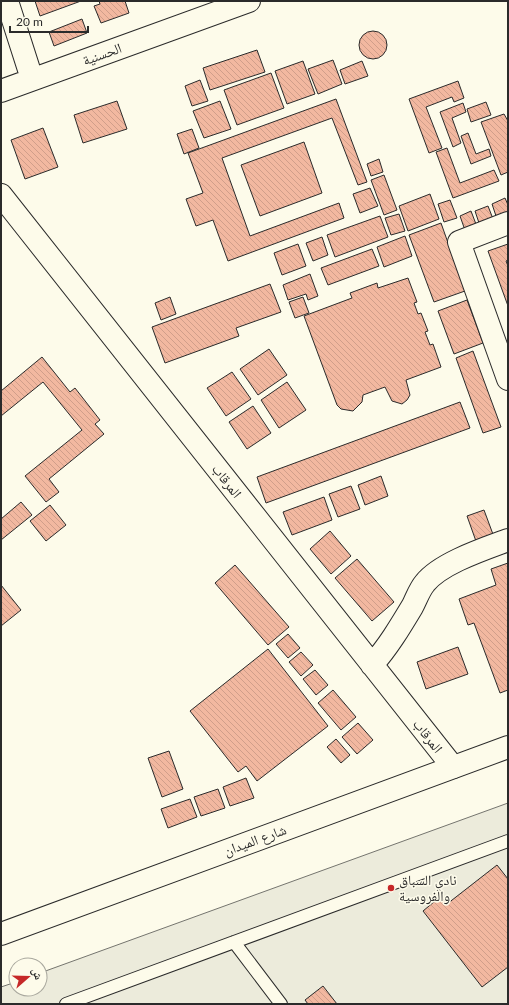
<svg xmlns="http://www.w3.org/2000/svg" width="509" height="1005" font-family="Lato,'Noto Naskh Arabic',sans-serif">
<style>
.pitch{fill:#ecebdb;stroke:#74746e}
.building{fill:url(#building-back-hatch);stroke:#2b2b2b}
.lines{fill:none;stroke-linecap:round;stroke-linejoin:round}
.service-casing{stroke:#2b2b2b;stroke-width:14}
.minor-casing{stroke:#2b2b2b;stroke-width:24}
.tertiary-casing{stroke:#2b2b2b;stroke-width:24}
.service{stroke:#fdfbea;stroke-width:12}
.minor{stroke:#fdfbea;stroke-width:22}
.tertiary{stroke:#fdfbea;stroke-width:22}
.poi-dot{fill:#c62828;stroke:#fdfbea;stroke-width:1.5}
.labels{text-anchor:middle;stroke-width:3;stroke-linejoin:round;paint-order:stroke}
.street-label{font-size:14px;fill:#2b2b2b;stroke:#fdfbea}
.poi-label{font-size:14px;fill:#2b2b2b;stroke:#fdfbea;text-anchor:start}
</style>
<defs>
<pattern id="building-back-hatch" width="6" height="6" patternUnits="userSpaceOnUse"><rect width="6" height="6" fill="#f2b8a0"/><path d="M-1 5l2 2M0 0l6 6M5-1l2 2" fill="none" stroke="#d09e8a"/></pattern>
</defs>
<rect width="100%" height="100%" fill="#fdfbea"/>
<path class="pitch" d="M508,803V1004H1V987L16,982V989H40V973Z"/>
<path class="building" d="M35,1H81L40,16Z
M99,1H125L129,13L101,23L94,6L100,4Z
M82,19L87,33L54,46L49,32Z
M359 45a14 14 0 1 1 28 0a14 14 0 1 1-28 0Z
M257,50L265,72L210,90L203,68Z
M333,60L342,84L318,94L308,69Z
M303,61L315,94L287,104L275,71Z
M362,61L368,76L345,84L340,70Z
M271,73L284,108L237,125L224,90Z
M200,80L208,101L192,106L185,86Z
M458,81L464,98L454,102L452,97L426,107L442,148L429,153L409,99Z
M336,99L367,182L358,185L332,118L222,158L250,236L339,203L344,218L228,261L213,220L196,226L186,199L203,193L188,153Z
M117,101L127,129L83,143L74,115Z
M220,101L231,129L204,138L193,111Z
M486,102L491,115L471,122L467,109Z
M463,103L466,112L452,118L461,143L453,147L440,112Z
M504,114L508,121V172L501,175L481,122Z
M43,128L58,167L25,179L11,140Z
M192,129L199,148L184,154L177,134Z
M468,133L476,154L489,149L491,156L471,164L461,136Z
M304,142L322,193L260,216L241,165Z
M447,148L460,183L494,170L499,181L453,198L436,152Z
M379,159L383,172L371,176L367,164Z
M384,175L397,210L384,215L371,180Z
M370,188L378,206L360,213L353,194Z
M430,194L439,219L408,231L399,206Z
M505,198L508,205V215L497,219L492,204Z
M450,200L457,218L444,222L438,204Z
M488,206L495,224L481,229L475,211Z
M471,211L479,232L467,236L460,216Z
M399,214L405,231L391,235L385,218Z
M380,216L388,237L335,257L327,235Z
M441,223L465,291L434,302L409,235Z
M405,236L412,256L384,267L377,247Z
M322,237L328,255L313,261L306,243Z
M298,244L306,266L282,275L274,253Z
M508,244V260L506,261L508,266V306L488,251Z
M372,249L379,266L328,285L321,268Z
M310,274L318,296L308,300L306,294L288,300L283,285Z
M408,278L417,302L414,303L418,314L421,313L428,331L425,332L430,345L433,344L441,367L406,380L410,395L407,400L402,404L392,401L385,387L363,395L362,402L353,411L341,409L337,405L304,316L352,298L350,293L377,283L378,288Z
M270,284L281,312L236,328L239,336L165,363L152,327Z
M170,297L176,314L161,320L155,303Z
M303,297L309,313L295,318L289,302Z
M467,300L483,343L454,354L438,311Z
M269,349L287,375L258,395L240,369Z
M473,351L501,427L483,433L456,358Z
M42,357L70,392L75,388L100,420L95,424L104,434L49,479L59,492L46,502L25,476L82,430L43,382L1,416V391Z
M232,372L251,399L226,416L207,388Z
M287,382L306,410L279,428L261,400Z
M460,402L470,428L266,503L257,477Z
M253,406L271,433L247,449L229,422Z
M381,476L388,496L365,505L358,485Z
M351,486L360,509L338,517L329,494Z
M324,497L332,520L292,535L283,512Z
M21,502L32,515L1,540V519Z
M50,505L66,525L46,541L30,521Z
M484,510L494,537L477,544L467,516Z
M330,531L351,556L331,574L310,549Z
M357,559L394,602L372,621L335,578Z
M508,563V690L500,693L474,623L468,625L459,599L496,585L491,569Z
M235,565L289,627L268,645L215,583Z
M1,585L21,610L1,626Z
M288,634L300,648L288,658L276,644Z
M458,647L468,674L426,689L417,662Z
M268,649L328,726L257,781L246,766L238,772L190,711Z
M301,652L313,665L301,676L289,662Z
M315,670L328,685L316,695L303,679Z
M333,690L356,717L341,730L318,703Z
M358,723L373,740L357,754L342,737Z
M336,739L350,755L341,763L327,747Z
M169,751L183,789L162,797L148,758Z
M246,778L254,798L230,806L223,787Z
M218,789L225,808L201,816L194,797Z
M190,799L197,817L168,828L161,809Z
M497,865L508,879V967L482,987L423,911L441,896L447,904Z
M323,986L337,1004H308L305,1000Z"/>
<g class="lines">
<defs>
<path id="service" d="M234,942L281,1004
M66,1004L508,841"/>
<path id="minor" d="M7,1L32,79
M1,91L249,1
M1,195L453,767
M508,223L459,242L508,379
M372,665C388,647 400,627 412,607C416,600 419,590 425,583C441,563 484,549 508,540"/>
<path id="tertiary" d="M1,934L508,747"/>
</defs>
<use href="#service" class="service-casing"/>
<use href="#minor" class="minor-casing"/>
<use href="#tertiary" class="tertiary-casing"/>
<use href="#service" class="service"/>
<use href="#minor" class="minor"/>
<use href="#tertiary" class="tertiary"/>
</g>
<circle class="poi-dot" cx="391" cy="888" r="4"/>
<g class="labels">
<g class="street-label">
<text transform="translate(102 54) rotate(-20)" y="5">الحسنية</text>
<text transform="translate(227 481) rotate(52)" y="5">المرقاب</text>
<text transform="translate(428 736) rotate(52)" y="5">المرقاب</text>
<text transform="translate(255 840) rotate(-20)" y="5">شارع الميدان</text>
</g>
<g class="poi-label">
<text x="399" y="885">نادي السباق<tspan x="399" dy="16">والفروسية</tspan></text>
</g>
</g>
<rect width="509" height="1005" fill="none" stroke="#2b2b2b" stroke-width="4"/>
<g transform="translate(28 977) rotate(70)"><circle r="19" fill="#fdfbea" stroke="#a9a89e"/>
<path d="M0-3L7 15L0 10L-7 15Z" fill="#c62828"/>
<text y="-6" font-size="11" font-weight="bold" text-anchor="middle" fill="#2b2b2b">ش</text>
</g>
<path d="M10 26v6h78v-6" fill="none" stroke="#2b2b2b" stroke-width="2"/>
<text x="16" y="26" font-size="12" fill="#2b2b2b" stroke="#fdfbea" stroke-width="3" paint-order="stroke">20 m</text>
</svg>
